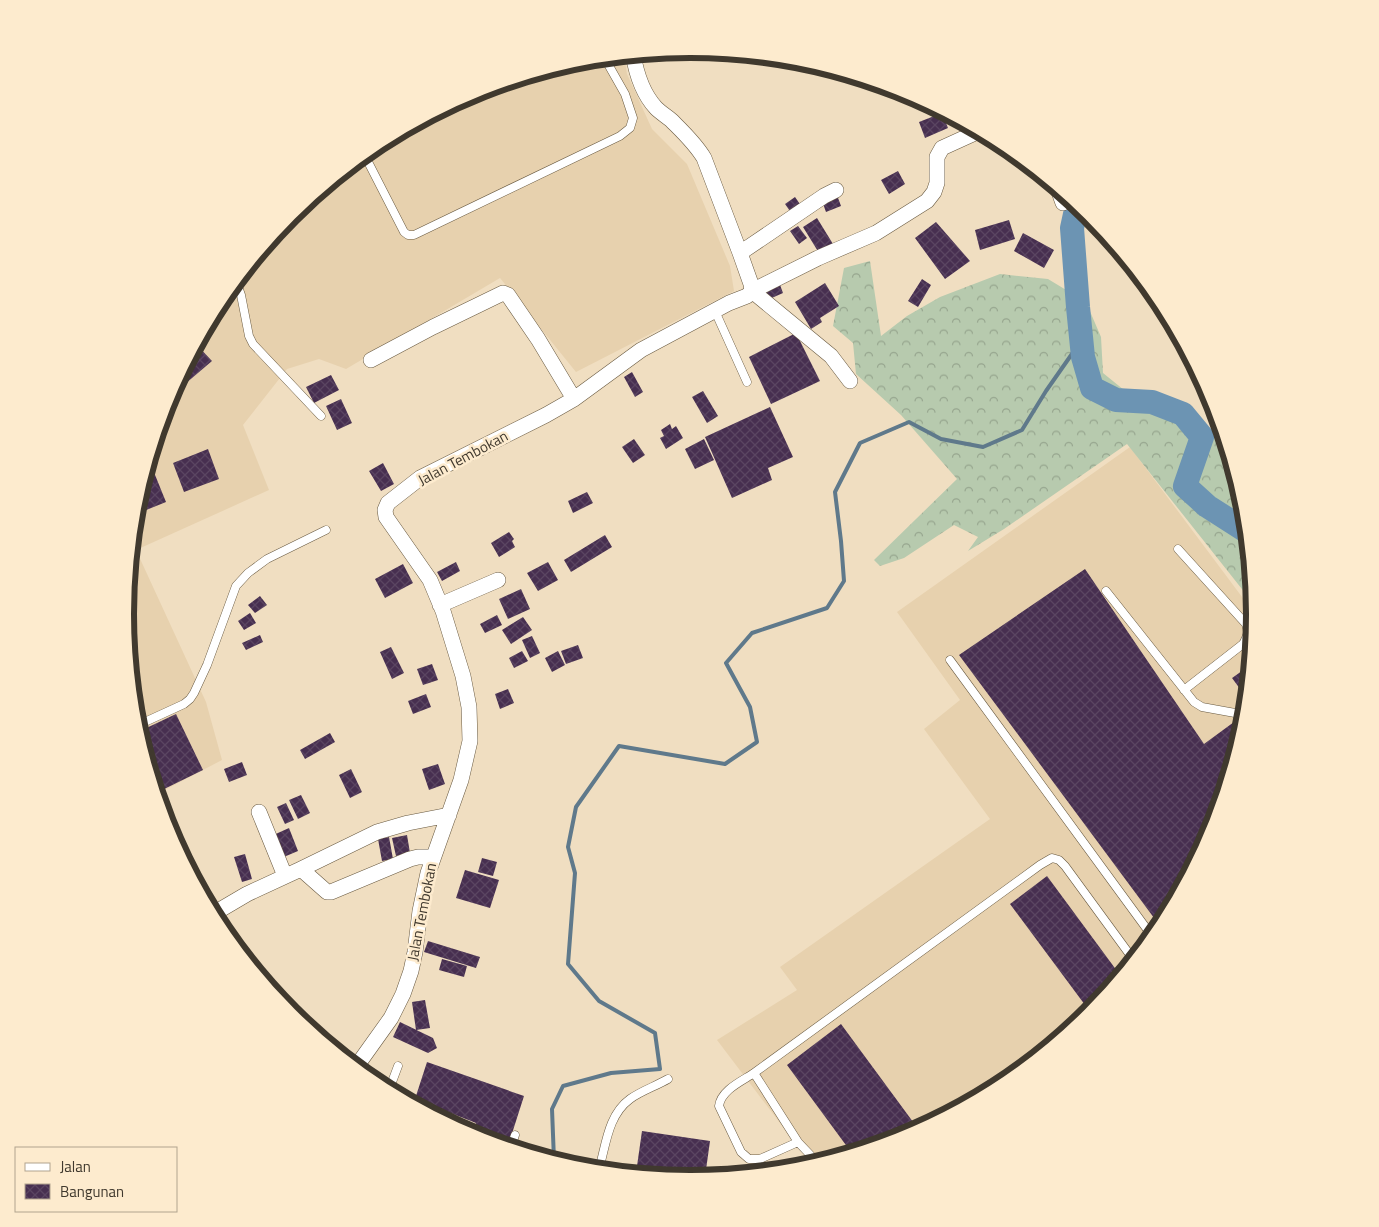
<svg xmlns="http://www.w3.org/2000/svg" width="1379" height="1227" font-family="'Titillium Web',sans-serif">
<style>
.built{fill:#e7d1ae}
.forest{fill:url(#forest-crowns)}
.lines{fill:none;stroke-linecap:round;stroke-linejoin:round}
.stream{stroke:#5f798b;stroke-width:4}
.river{stroke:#6c94b3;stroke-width:24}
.building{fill:url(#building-cross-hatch)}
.lane-casing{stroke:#685940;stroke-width:9}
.street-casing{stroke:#685940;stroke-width:16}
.lane{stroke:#fff;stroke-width:8}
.street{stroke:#fff;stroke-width:15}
.labels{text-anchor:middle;stroke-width:5;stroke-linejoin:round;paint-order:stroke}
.street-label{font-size:15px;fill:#40392e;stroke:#fdebce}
.rim{fill:none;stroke:#40392e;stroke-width:6}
</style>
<defs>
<pattern id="forest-crowns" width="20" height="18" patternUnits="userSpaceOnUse" patternTransform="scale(1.25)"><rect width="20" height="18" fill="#b7caae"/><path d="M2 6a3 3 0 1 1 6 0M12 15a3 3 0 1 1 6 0" fill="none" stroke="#96a58e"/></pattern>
<pattern id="building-cross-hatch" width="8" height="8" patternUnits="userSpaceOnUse" patternTransform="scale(1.25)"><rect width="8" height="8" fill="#472f50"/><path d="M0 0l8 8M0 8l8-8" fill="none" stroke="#5a4561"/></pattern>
</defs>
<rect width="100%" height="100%" fill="#f0dec1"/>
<path class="built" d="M624,55L627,74L652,129L687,164L730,266L734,291L576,372L500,278L346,369L319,359L287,369L243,425L269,490L136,550L206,702L222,760L157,794L136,723L125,613L136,503L168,397L220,300L290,214L376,144L474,92L580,60Z
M1130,447L1254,613L1243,724L1211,830L1159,927L1089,1013L1003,1083L905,1135L811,1164L717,1040L797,990L780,967L990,819L924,729L960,700L897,612Z"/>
<path class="forest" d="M870,261L881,336L907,316L940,297L1000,274L1048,279L1086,302L1101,337L1103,373L1124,390L1162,395L1186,420L1194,437L1222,433L1243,504L1253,603L1127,444L1004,529L968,551L978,537L954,525L904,558L880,566L874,560L957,479L901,415L856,374L853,343L833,326L844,268Z"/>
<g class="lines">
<path class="stream" d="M554,1160L552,1109L563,1086L611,1073L660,1069L655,1033L599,1001L568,964L575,873L568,847L576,807L619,746L725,764L757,742L750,707L726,663L752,633L827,608L844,581L841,541L835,492L860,443L909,422L941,439L983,447L1022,430L1046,391L1081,341"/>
<path class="river" d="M1077,205L1072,228L1078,307L1083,357L1092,388L1116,400L1152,402L1183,414L1202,437L1185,486L1207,506L1246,531"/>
</g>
<path class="building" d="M942,113L948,128L925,138L919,122Z
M898,171L905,184L889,194L881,180Z
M837,195L841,206L826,212L822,201Z
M795,197L802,207L792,214L785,204Z
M817,218L833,244L819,253L803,227Z
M1009,220L1015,239L980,250L975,230Z
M936,222L970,261L945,279L915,238Z
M798,226L807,238L799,244L790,231Z
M1023,233L1054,250L1044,268L1014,251Z
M922,279L931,285L918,307L908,301Z
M779,282L783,293L765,301L760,290Z
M825,283L839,306L820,318L822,322L811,329L795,302Z
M796,333L820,381L771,404L749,357Z
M196,344L212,361L178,390L174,386Z
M632,372L643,392L635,397L624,377Z
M331,375L339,390L314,403L306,387Z
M703,391L718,416L707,423L692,397Z
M341,399L352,423L337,430L326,406Z
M770,407L793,457L768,468L772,480L732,498L705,437Z
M670,424L672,429L676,426L683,438L666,449L660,438L664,436L661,430Z
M634,439L645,455L633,463L622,447Z
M704,439L714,460L695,469L685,449Z
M208,449L219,479L184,492L173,463Z
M149,460L166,502L134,515L136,503Z
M383,463L394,484L381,491L369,471Z
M587,492L593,503L573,513L568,501Z
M509,532L514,539L512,541L515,547L499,557L491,543Z
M605,535L612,547L571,572L564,560Z
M456,562L460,571L442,581L437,572Z
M548,562L558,580L538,591L527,573Z
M403,564L413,583L385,598L375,579Z
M1085,569L1204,744L1234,722L1241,732L1211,830L1160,926L959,655Z
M521,589L530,609L508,619L499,599Z
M260,596L267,605L255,613L248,605Z
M250,613L256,623L244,630L238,621Z
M497,615L502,625L485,633L480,624Z
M523,617L532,630L511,644L502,630Z
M260,635L263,642L246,650L242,643Z
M532,636L540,653L530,658L522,640Z
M578,645L583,658L566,664L561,651Z
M391,647L404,673L392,679L380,652Z
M522,651L528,661L514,668L509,658Z
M558,651L565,665L552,672L545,658Z
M432,664L438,680L423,685L417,669Z
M1249,666L1246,697L1232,678Z
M508,689L514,703L500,709L495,694Z
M426,694L431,707L413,714L408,701Z
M176,714L203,770L156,793L138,732Z
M330,733L335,742L305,759L300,750Z
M242,762L247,775L229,782L224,769Z
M438,764L445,784L429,790L422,769Z
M351,769L362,792L350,798L339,775Z
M301,795L310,813L298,819L289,800Z
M286,803L294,820L285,824L277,807Z
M289,828L298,851L279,859L269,837Z
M407,835L410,853L396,856L392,838Z
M389,837L393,859L382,861L378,839Z
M245,854L252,879L242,882L234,857Z
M482,858L497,862L493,876L478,872Z
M465,870L499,880L490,908L456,898Z
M1047,876L1120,975L1112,984L1085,1005L1010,904Z
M205,882L215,907L210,908L197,885Z
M428,941L480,957L476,968L424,952Z
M442,959L467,966L464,977L439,970Z
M425,1000L430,1028L416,1030L412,1002Z
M400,1022L433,1038L437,1048L428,1053L393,1037Z
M841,1024L916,1126L902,1136L851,1152L787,1065Z
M427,1062L524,1096L508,1146L472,1135L476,1123L415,1099Z
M642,1131L710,1141L705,1177L689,1178L636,1173Z"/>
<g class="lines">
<defs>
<path id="lane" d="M364,154L404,232L408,235H414L620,136L630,128L633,118L625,94L604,57
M236,281L241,295L249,336L253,344L321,416
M715,311L747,382
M1178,549L1246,624C1249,633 1247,637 1243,644L1184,690
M1106,591L1194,702L1202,707L1235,713L1244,721
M950,660L1152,936
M136,726L184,704L190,699L194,693L207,665L236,586L248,573L267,559L326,530
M754,1073L798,1142L817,1162
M389,1090L398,1066
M430,1112L446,1119L451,1123
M798,1142L760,1159H749L741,1152L719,1106C721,1090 742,1081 754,1073L1040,865L1052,858L1059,860L1065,866L1133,959
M511,1147L515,1135
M599,1169C606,1145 608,1115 630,1099C641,1091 656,1086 668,1079"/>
<path id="street" d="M633,54C636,72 643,94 656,108C660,112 666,116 671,120C683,132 695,143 704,158L740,253L751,284L752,291
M1058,189L1063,203
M740,253L824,196L836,190
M752,291L831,356L850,381
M371,360L433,327L503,293L508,295L538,339L574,399
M440,605L498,580
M259,812L285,876
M301,869L377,832L408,823L449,815
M213,914L247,894L301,869L327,892H331L410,859L418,857H433
M356,1067L391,1018L403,994L411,971L415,952L420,911L428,873L461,780L470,741L469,707L463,676L443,611L430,580L386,517L385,510L388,503L420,478L546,415L574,399L641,350L729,303L747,296L752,291L818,258L876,233L927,201L934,192L937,183V157L942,148L975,133L980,132"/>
</defs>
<use href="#lane" class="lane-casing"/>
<use href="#street" class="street-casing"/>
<use href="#lane" class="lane"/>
<use href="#street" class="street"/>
</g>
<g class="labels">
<g class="street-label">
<text transform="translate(463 458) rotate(-28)" y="5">Jalan Tembokan</text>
<text transform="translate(422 912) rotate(-79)" y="5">Jalan Tembokan</text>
</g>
</g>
<path d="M0 0H1379V1227H0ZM134 614a556 556 0 1 1 1112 0a556 556 0 1 1-1112 0Z" fill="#fdebce" fill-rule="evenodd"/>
<path class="rim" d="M134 614a556 556 0 1 1 1112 0a556 556 0 1 1-1112 0Z"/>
<rect x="15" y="1147" width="162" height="65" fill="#fdebce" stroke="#b1a48e"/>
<rect x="25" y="1163" width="25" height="8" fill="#ffffff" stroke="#b1a48e"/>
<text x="60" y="1172" font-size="15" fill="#40392e">Jalan</text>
<rect x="25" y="1184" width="25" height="15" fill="url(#building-cross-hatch)" stroke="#b1a48e"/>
<text x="60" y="1197" font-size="15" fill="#40392e">Bangunan</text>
</svg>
